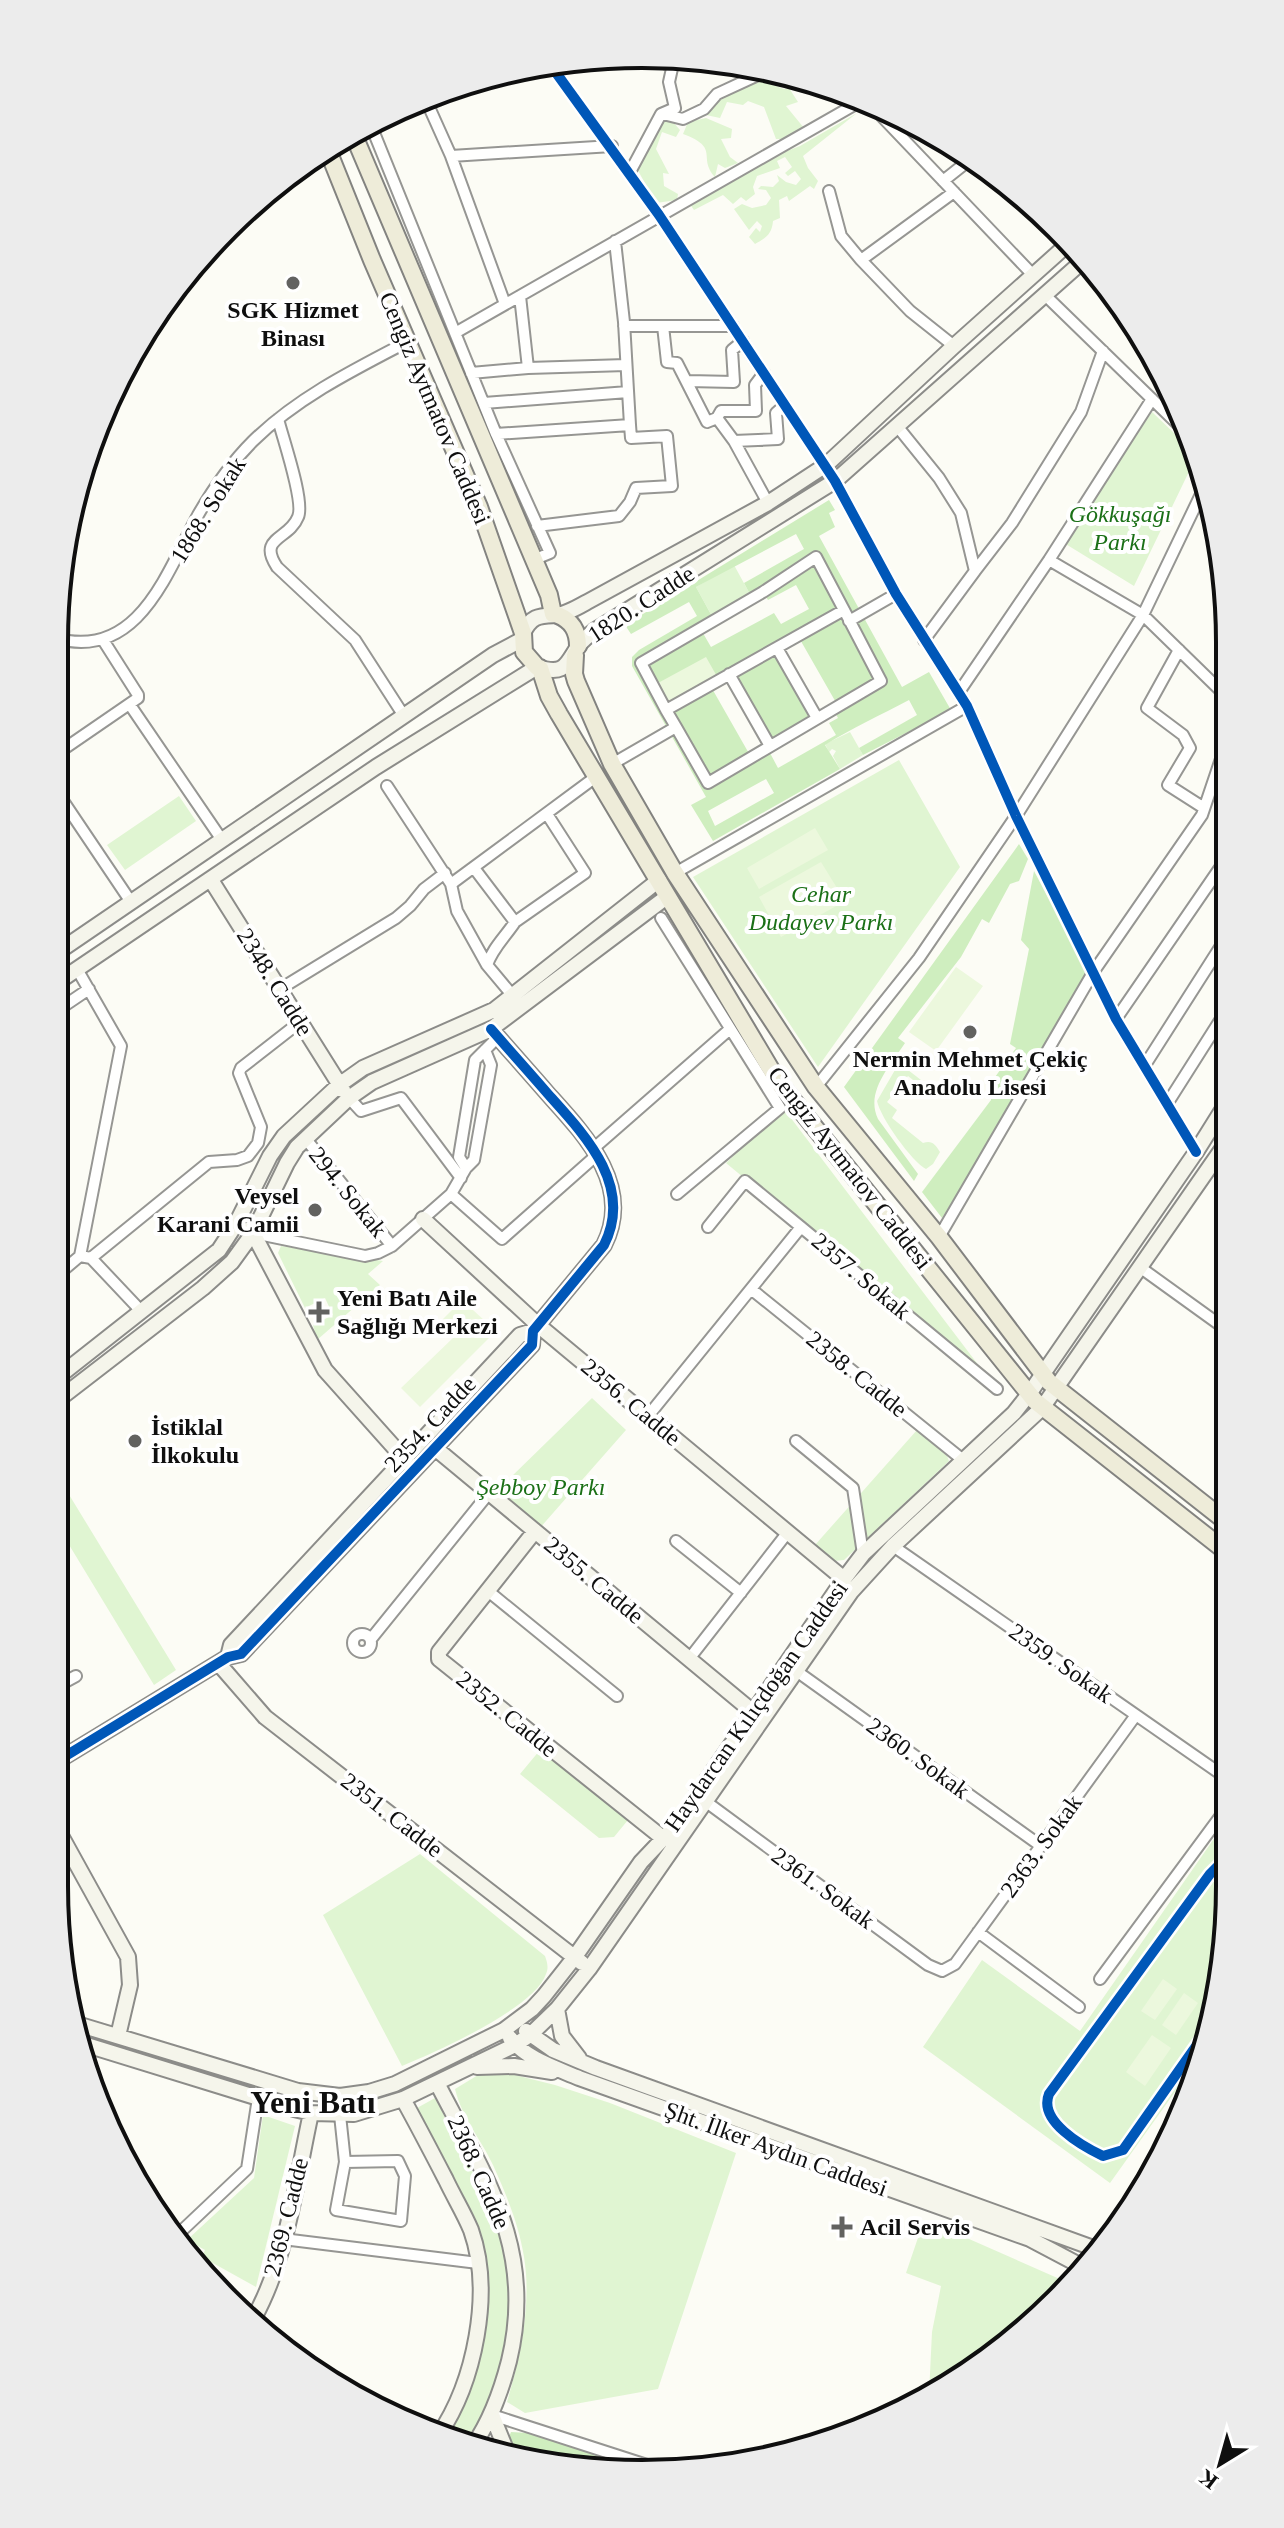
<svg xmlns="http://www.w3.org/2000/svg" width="1284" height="2528" font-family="'Times New Roman',serif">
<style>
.green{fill:#e0f5d2}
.forest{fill:#cfeebf;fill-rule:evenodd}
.pitch{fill:#ecf8dd}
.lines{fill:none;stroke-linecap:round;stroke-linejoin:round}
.street-casing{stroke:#969693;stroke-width:14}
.secondary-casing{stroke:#8c8c89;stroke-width:18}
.primary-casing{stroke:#838380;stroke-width:20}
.street{stroke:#fffffe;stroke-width:10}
.secondary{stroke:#f5f5eb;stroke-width:14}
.primary{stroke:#eeecd9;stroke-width:16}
.cycleway-casing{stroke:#fff;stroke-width:15}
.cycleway{stroke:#0057b8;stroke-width:10}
.poi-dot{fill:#626260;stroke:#fff;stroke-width:3}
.labels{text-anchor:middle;stroke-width:8;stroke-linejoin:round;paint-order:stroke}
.poi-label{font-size:24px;font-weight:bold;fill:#0f0f0f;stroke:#fff;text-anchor:start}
.street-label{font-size:24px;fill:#0f0f0f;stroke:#fff}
.park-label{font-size:24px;font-style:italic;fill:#1b7017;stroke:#fff}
.district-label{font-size:32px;font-weight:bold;fill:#0f0f0f;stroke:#fff}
.rim{fill:none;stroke:#0f0f0f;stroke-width:4}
</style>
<rect width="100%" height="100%" fill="#fcfcf5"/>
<path class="green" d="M757,79L784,89L789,88L798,102L786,106L804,128L787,139H776L764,107L748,101L743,105L727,102L720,118L706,115L719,97Z
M857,113L803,156L808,168L818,181L814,189L810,186L789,201L787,196L779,200L780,218L773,221C772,234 766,238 755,244L749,237L756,228L760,232L762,226L757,221L749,230L734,209L742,204L752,208L766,205L771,198L766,190L758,189L761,186L773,187L779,181L777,175L786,182L796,185L801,179L795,171L788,176L785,173L792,167L785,157L777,161L780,168L757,176L753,187L755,194L746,201L741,197L733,204L723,195L694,210L689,203L784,152L800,146Z
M706,118L732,129L731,138L721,139L730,157L738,163L725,168L718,164L715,177C697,157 721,148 683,134L688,122Z
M663,119L673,122L680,130L676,137L662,132L656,149L669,174L663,173L664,186L678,194L677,200L656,203L636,167Z
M1152,412L1195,453L1196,457L1134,586L1064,543Z
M734,565L751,596L713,618L696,587Z
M850,732L863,755L840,769L833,756L836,751L832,749L829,752L825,744Z
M899,760L960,867L818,1067L693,877Z
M179,796L196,821L125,870L107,845Z
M899,1063L921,1080L918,1084L908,1076L887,1102L897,1110L892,1118L923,1143C932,1140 935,1144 940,1152L933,1164L926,1169C912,1162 880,1117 877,1101Z
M784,1109L992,1383L726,1163Z
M281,1246L383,1261L368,1274L380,1285L317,1340L313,1325L333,1315L325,1298L305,1308L278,1253Z
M592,1398L626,1430L539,1529L498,1493L510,1478Z
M917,1430L947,1456L949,1461L844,1560L834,1561L815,1545Z
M54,1470L176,1670L154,1685L54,1520Z
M540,1750L628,1820L614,1837L599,1838L520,1774Z
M1227,1820L1229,1924L1210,2038L1207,2047L1110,2183L923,2047L982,1960L1080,2031Z
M420,1854L545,1956C547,1962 549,1967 546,1974C535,2008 436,2052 402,2066L323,1915Z
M483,2072L492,2075L503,2072L555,2085L610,2103L736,2153L658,2389L525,2413L507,2402C520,2357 532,2305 524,2257C519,2225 506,2194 493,2165C481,2139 462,2118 455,2089Z
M435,2098C450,2127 465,2157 480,2186C487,2200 497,2215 502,2230C505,2238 505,2247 507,2255C517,2320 501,2388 465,2444L445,2438L478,2360L486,2323L487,2284L483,2241L417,2108Z
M263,2115L295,2126L256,2287L202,2257L205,2250L187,2240L254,2178Z
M923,2223L960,2235L1062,2280L1069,2287L1058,2301L929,2394L932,2332L941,2286L906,2273Z"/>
<path class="forest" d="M829,500L835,510L829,513L835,527L819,536L902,687L929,672L951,710L863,755L859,748L917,715L909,700C881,715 852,728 825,745L840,769L713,841L691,805L706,797L632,666V657L639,650L697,616L689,602L631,634L625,625ZM796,534L804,549L744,583L752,598L763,592L768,600L796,585L809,609L781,624L774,613L711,647L700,628L714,620L696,587ZM798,636L838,706L833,709L838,718L829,723L836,735L778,768L770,753L784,745L782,740L817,718L777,647ZM730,675L770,747L751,757L710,685ZM766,779L774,793L715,826L708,811Z
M1019,844L1028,859L1019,881L1010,884L989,923L982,919L961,957L898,1038L905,1043C890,1066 865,1092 878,1119L918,1174L914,1181L844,1087Z
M1034,871L1091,978L942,1218L922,1192L991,1100L990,1084L1016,1048L1010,1044L1029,949L1021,940Z
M511,2432L528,2433L629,2466L527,2463L519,2460L509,2437Z"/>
<path class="pitch" d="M706,657L719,680L671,706L658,683Z
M815,828L828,850L759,889L747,868Z
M821,862L845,901L781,937L759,897Z
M956,967L983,986L936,1051L909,1032Z
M462,1300L496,1331L420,1407L401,1388L454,1337L440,1322Z
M1163,1979L1177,1989L1155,2020L1141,2011Z
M1184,1993L1198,2003L1176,2035L1162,2025Z
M1152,2035L1171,2048L1145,2086L1126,2072Z"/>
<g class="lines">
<defs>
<path id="street" d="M643,56L673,66
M549,63L659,215L835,481L896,594L967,706L1016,816L1116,1019L1196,1152
M425,98L451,156L612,146
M868,102L1033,275
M663,114L683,119L704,109L717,94L769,70
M370,123L496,434L550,553L533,560
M451,156L505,304
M630,172L661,114L675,108L669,82L675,55
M943,181L972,158
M829,191L841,236L861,260
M1045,295L1191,437
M520,296L528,368L626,365
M624,326H663
M733,326H663L667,362L677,363L707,422L717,418L734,441L768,503
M455,333L863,100
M954,346L910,311L861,260L954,192
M471,373L528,368
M688,381L734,382L732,350L743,341
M484,403L628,392
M717,418L721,411H756L755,385L764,373
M278,419C283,439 305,502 298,517C289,540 257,537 277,567L355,640L404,716
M897,426L939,478L961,513L975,571L1012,523L1081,412L1103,351
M496,434L630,425L624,322L615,241
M734,441L778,439L776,413L785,405
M537,526L619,516L630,502L636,488L672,486L667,436L631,438L630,425
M1049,560L1143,615L1225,695
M849,621L896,594
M55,638C138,662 167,572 198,515C213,489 231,463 253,441C297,398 353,370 407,342
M924,640L975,571
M777,648L817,718
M1179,650L1147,708L1183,735L1190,748L1168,785L1204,808
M729,674L770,746
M959,692L1049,560L1152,399
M130,705L222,840
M666,710L641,663L763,592L816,557L844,610
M55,755L138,698V695L103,640
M612,764L676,727L708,783L881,681L844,610L666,710L676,727
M387,786L451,884L597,776
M55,789L131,902
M474,868L515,922L585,873L547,814
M675,873L967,706
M451,884L457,911L487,965
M661,918L780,1108L677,1194
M77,969L121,1046L80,1256
M280,989L396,918L410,906L424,889L445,873
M513,996L487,965C492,949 505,937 515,922
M55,1012L89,989
M1116,1019L1226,859
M1145,1065L1226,938
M816,1087L919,958L1016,816L1143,615L1204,488
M349,1098L361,1111L401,1098L461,1178
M1167,1104L1226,1011
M305,1138L392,1246L451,1194L466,1168L474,1160L491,1065L485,1050
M594,1148L730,1029
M1212,1165L1227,1177
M466,1168L459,1157L475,1060L498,1037
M451,1194L502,1239L598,1154
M708,1227L745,1181L801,1227
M253,1233L365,1256L378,1253L392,1246
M939,1237L1094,971L1202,815L1225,747
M91,1258L209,1162L237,1160L248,1156L258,1143L261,1127L239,1073L241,1068L300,1022
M1141,1268L1227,1330
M55,1277L80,1256L91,1258L142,1312
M751,1289L963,1460
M648,1416L801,1227L997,1389
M796,1441L853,1488L863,1554
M676,1541L741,1593
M893,1546L1228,1779
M488,1591L617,1696
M353 1643a9 9 0 1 1 18 0a9 9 0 1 1-18 0Z
M371,1639L489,1493
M689,1659L788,1532
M795,1670L1041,1846
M54,1688L76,1676
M705,1801L928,1965L942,1971L955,1964L1136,1715
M978,1932L1079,2007
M1100,1979L1228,1806
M340,2115L345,2162L398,2161L405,2176L401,2221L336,2210L345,2162
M173,2239L247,2169L258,2098
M283,2239L478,2263
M492,2415L653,2467"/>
<path id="secondary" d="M523,633C532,615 539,616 557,615C567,614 580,606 589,601L768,503L826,465L954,346L1068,244
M211,880L343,1090
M55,954L493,655L523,639
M55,984L376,767L537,667C566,676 566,664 579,645C583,640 589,635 594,631L835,481L1084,260
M423,1219L538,1325L844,1579
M247,1230L253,1233L325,1370L409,1464
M54,1380L219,1250L236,1224L270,1156L284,1136L339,1085L363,1068L494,1010L659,880
M54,1403L203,1288L232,1262L253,1233L287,1163L297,1147L349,1098L372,1082L491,1029L668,896
M435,1448L753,1712
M535,1531L439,1652V1659L664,1839
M228,1657L231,1645L520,1335L533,1331
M219,1664L265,1717L582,1963
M54,1763L228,1657L241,1654L532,1345L533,1331L604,1245C634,1186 585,1135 548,1094C529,1072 510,1051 491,1029
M54,1823L128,1957L130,1985L118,2036
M557,2009L562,2036L579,2058
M77,2024L298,2091L340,2096L369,2092L395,2084L504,2030L532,2009L544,1996L574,1958L641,1862L677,1824L844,1579L863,1554L1014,1413L1029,1394L1196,1152L1226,1104
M526,2031L553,2050L596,2068L1096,2249
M510,2038C526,2059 556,2068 579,2078L1030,2239L1083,2267
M80,2043L294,2109L311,2113L354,2114L403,2099L515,2045L530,2035L557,2009L589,1969L851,1592L893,1546L1042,1408L1227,1142
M477,2067L514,2066L552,2072
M437,2083C486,2178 536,2250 509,2361C501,2392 491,2420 473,2446
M403,2099C418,2126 432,2153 446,2180C454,2197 464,2213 471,2230C493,2292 475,2382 438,2436
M254,2318C288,2256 296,2181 311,2113
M492,2415L509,2457"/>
<path id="primary" d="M352,131L549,595L553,614
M327,148L372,260L479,507L523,633L524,652L537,667
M558,615C572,621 578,631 578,646
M575,655L574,674L576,681L612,764L675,873L816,1087L939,1237L1049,1382L1228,1523
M540,668L549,696L559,714L779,1083L1035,1401L1228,1553"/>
</defs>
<use href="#street" class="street-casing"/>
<use href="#secondary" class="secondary-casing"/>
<use href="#primary" class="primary-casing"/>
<use href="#street" class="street"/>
<use href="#secondary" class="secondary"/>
<use href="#primary" class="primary"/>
<defs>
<path id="cycleway" d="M549,63L659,215L835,481L896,594L967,706L1016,816L1116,1019L1196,1152
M54,1763L228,1657L241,1654L532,1345L533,1331L604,1245C634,1186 585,1135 548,1094C529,1072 510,1051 491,1029
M1213,2022L1123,2150L1103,2156C1082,2146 1038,2121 1049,2094L1210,1874L1219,1865L1229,1859"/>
</defs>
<use href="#cycleway" class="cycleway-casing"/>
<use href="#cycleway" class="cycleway"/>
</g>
<g class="poi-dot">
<circle cx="293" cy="283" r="8"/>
<circle cx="970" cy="1032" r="8"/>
<circle cx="315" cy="1210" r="8"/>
<path d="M315 1300h8v8h8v8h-8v8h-8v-8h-8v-8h8z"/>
<circle cx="135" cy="1441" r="8"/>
<path d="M838 2215h8v8h8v8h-8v8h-8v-8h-8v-8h8z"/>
</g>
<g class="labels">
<g class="poi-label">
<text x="293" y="318" text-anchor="middle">SGK Hizmet<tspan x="293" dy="28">Binası</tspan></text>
<text x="970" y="1067" text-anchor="middle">Nermin Mehmet Çekiç<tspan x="970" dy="28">Anadolu Lisesi</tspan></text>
<text x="299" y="1204" text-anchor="end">Veysel<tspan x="299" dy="28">Karani Camii</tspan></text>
<text x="337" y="1306">Yeni Batı Aile<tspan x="337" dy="28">Sağlığı Merkezi</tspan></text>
<text x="151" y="1435">İstiklal<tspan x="151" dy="28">İlkokulu</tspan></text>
<text x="860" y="2235">Acil Servis</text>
</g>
<g class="street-label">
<text transform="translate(435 408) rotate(67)" y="8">Cengiz Aytmatov Caddesi</text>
<text transform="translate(208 510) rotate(-58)" y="8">1868. Sokak</text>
<text transform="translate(641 604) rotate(-33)" y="8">1820. Cadde</text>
<text transform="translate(275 982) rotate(58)" y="8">2348. Cadde</text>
<text transform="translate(850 1168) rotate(52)" y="8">Cengiz Aytmatov Caddesi</text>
<text transform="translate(348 1192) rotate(51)" y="8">294. Sokak</text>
<text transform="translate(861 1276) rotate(40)" y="8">2357. Sokak</text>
<text transform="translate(857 1374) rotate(39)" y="8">2358. Cadde</text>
<text transform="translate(631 1402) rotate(40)" y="8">2356. Cadde</text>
<text transform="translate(430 1424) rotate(-47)" y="8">2354. Cadde</text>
<text transform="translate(594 1580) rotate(40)" y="8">2355. Cadde</text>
<text transform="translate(1061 1663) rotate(35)" y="8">2359. Sokak</text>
<text transform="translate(756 1706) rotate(-55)" y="8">Haydarcan Kılıçdoğan Caddesi</text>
<text transform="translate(507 1714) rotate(39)" y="8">2352. Cadde</text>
<text transform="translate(918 1758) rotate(36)" y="8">2360. Sokak</text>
<text transform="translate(392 1815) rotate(38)" y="8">2351. Cadde</text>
<text transform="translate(1041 1846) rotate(-54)" y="8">2363. Sokak</text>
<text transform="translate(823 1888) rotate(36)" y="8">2361. Sokak</text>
<text transform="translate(776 2149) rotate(20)" y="8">Şht. İlker Aydın Caddesi</text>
<text transform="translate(479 2172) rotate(66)" y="8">2368. Cadde</text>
<text transform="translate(286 2217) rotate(-76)" y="8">2369. Cadde</text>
</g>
<g class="park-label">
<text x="1120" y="522">Gökkuşağı<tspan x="1120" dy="28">Parkı</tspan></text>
<text x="821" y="902">Cehar<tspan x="821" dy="28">Dudayev Parkı</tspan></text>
<text x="541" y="1495">Şebboy Parkı</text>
</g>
<g class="district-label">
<text x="313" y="2113">Yeni Batı</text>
</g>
</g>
<path d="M0 0H1284V2528H0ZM642 68H642A574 574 0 0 1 1216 642V1886A574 574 0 0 1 642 2460H642A574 574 0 0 1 68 1886V642A574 574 0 0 1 642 68Z" fill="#ececec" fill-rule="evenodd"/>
<path class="rim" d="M642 68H642A574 574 0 0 1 1216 642V1886A574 574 0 0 1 642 2460H642A574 574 0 0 1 68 1886V642A574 574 0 0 1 642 68Z"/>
<g transform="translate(1220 2464) rotate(217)" stroke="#ffffff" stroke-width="6" paint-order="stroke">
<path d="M0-6L14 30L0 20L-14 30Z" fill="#0f0f0f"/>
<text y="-12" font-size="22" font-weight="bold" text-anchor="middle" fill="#0f0f0f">K</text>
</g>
</svg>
